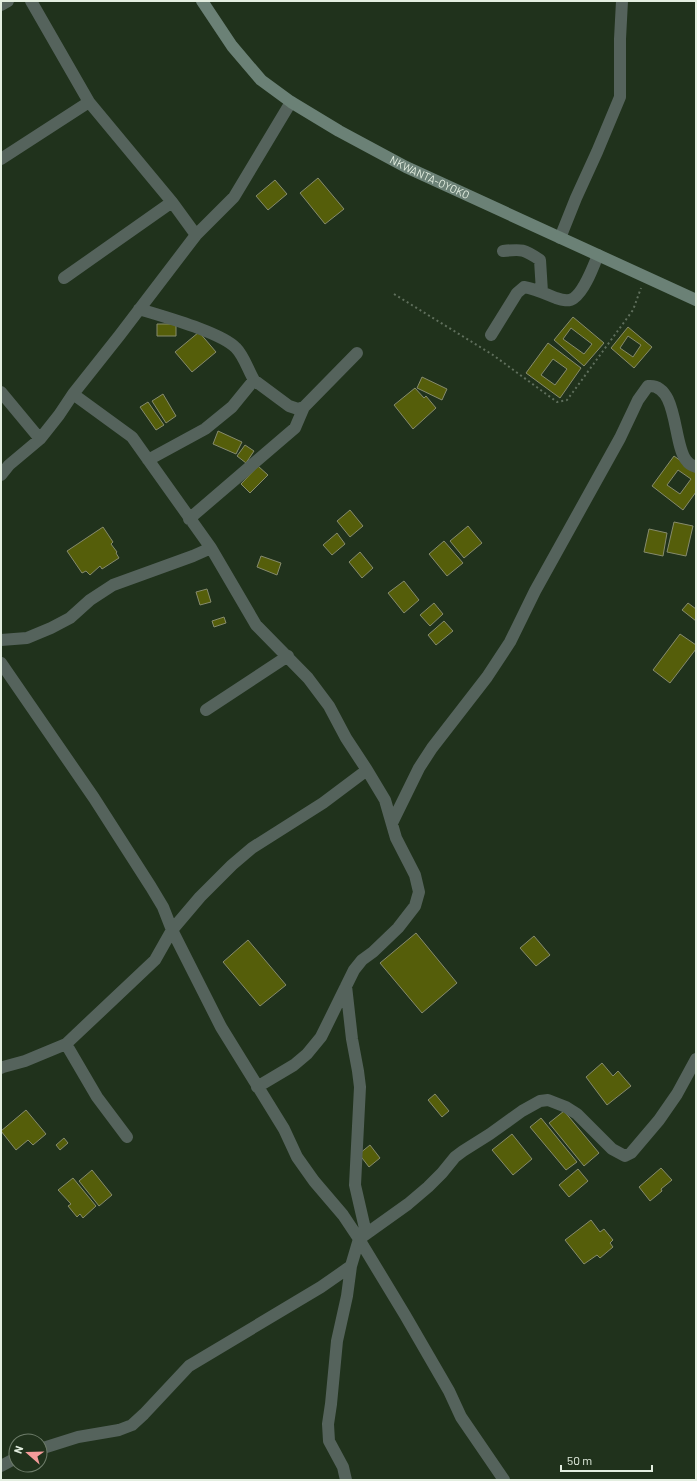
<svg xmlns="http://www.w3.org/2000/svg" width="697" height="1481" font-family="Barlow,sans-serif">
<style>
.building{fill:#555e0a;stroke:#868b6d;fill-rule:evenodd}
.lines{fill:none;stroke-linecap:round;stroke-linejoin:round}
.path{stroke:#5f6f5c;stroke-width:2;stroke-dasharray:2 3;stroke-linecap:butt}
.street{stroke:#55635c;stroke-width:12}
.secondary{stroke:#6b8176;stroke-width:12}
.labels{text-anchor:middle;stroke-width:3.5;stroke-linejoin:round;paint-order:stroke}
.street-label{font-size:11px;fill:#e3eee0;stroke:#20321c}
</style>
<rect width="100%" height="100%" fill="#20321c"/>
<path class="building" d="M318,178L344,209L325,224L300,193Z
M275,180L287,194L268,210L256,196Z
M573,317L604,343L584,366L554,340ZM571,328L592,344L584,354L563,339Z
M157,324H176V336H157Z
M628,327L652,347L634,368L611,348ZM628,336L641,345L633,357L620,348Z
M199,332L216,352L192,372L175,352Z
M548,343L581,368L560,398L526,373ZM553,359L567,369L555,385L541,375Z
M422,377L447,389L442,400L417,388Z
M415,388L424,398L426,396L436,408L413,429L394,405Z
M163,394L176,416L166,423L152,401Z
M148,402L164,425L156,430L140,407Z
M218,431L242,442L236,454L213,444Z
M245,445L254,451L246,463L237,456Z
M674,456L696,472V492L683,510L652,486ZM678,470L691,479L680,494L667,485Z
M258,466L268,475L250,493L241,484Z
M350,510L363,526L350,537L337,521Z
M674,522L693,526L686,556L667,552Z
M468,526L482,543L464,558L450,541Z
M103,527L113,542L111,544L117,552L116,553L119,558L102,569L100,566L90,575L86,571L82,573L67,551Z
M649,529L667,533L663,556L644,552Z
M337,533L345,544L332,555L323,545Z
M444,541L463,563L447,576L429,554Z
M360,552L373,568L362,578L349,562Z
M261,556L281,563L277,575L257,567Z
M404,581L419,600L404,613L388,593Z
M207,589L211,602L200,605L196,592Z
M434,603L443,614L430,626L420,615Z
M688,603L696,609V621L682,610Z
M224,617L226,623L214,627L212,621Z
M444,621L453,631L436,645L428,635Z
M680,634L696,645V649L670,683L653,670Z
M416,933L457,983L422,1013L380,963Z
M534,936L550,955L536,966L520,948Z
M248,940L286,985L260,1006L223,962Z
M602,1063L613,1076L618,1071L631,1086L607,1105L586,1077Z
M435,1094L449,1111L442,1117L428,1100Z
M26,1110L46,1134L33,1145L28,1140L16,1150L1,1131Z
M564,1111L599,1153L584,1166L549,1123Z
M541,1118L577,1162L566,1170L530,1127Z
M512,1134L532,1159L513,1175L492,1150Z
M64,1138L68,1143L60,1150L56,1145Z
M370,1145L380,1158L369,1167L359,1154Z
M661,1168L672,1180L661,1189L662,1191L650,1201L639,1187Z
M578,1169L588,1181L569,1197L559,1185Z
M92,1170L112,1195L99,1206L79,1181Z
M73,1178L96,1206L83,1218L80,1214L77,1217L68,1206L71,1204L58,1190Z
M591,1220L600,1232L604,1229L613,1240L610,1243L613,1247L600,1258L597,1255L584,1264L565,1240Z"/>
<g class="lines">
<path class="path" d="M394,294L493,355L557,402L567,400L573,392L633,310L641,288"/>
<path class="street" d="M1,5L8,1
M1,159L89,102
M196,235L234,197L291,102
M560,238L576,198L597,152L620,97V39L622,1
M503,251C522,249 524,249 540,260L542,292
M64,278L172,202
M139,309C161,316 221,332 236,348C244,356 248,370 254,380L232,407L205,429L148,460
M491,335L517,293L524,287C536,289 546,294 556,298C562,300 569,302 574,298C585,290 593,267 598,255
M254,380L289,406L298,409L304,407L357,353
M1,392L40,439
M1,475L9,465L40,439L59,415L73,394L119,336L196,235L172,202L89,102L31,1
M189,519L295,428L304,407
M1,640L27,638L51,628L70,618L90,600L113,585L193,556L211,548
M1,663L94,798L151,887L163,907L172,930L221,1027L284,1129L297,1157L314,1181L343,1215L359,1239L405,1315L449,1391L461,1417L504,1480
M206,710L288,656
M392,823L419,768L432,748L487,677L510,642L535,591L620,438L638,400L648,386C678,383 673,444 686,460C688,463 692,466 696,467
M346,986L352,1039L358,1071L360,1087L355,1185L366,1233
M66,1044L97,1097L127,1137
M1,1068L3,1067L25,1061L66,1044L155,960L172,930L200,897L232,865L252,848L323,803L367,770L346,738L329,706L308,678L256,625L211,548L132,437L73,394
M257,1087L294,1065L307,1054L321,1037L354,970L362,960L373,952L398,928L415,906L419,892L415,875L396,838L385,800L367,770
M40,1449L78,1437L119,1430L132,1425L144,1414L189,1366L321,1287L351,1266
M1,1466L16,1458
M346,1480L343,1467L329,1441L328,1424L331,1404L337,1341L347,1296L351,1266L359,1239L408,1204L428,1187L442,1173L455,1157L463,1151L490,1134L522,1111L540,1101L548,1100L566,1107L577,1114L612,1149L625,1156L631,1153L659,1120L677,1094L696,1059"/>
<path class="secondary" id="s1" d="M202,1L232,46L261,80L291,102L339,131L406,167L696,300"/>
</g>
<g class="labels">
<g class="street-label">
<text dy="4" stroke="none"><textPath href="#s1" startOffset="294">NKWANTA-OYOKO</textPath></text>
</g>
</g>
<rect width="697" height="1481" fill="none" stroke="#e3eee0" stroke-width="4"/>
<g transform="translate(28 1453) rotate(290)"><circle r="19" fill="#20321c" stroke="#6e7d6a"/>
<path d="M0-3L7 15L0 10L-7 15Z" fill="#f59b9a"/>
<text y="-6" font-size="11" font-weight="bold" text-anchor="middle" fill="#e3eee0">N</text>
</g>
<path d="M561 1465v6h91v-6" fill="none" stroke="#e3eee0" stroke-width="2"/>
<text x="567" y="1465" font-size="12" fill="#e3eee0" stroke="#20321c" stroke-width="3" paint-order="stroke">50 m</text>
</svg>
